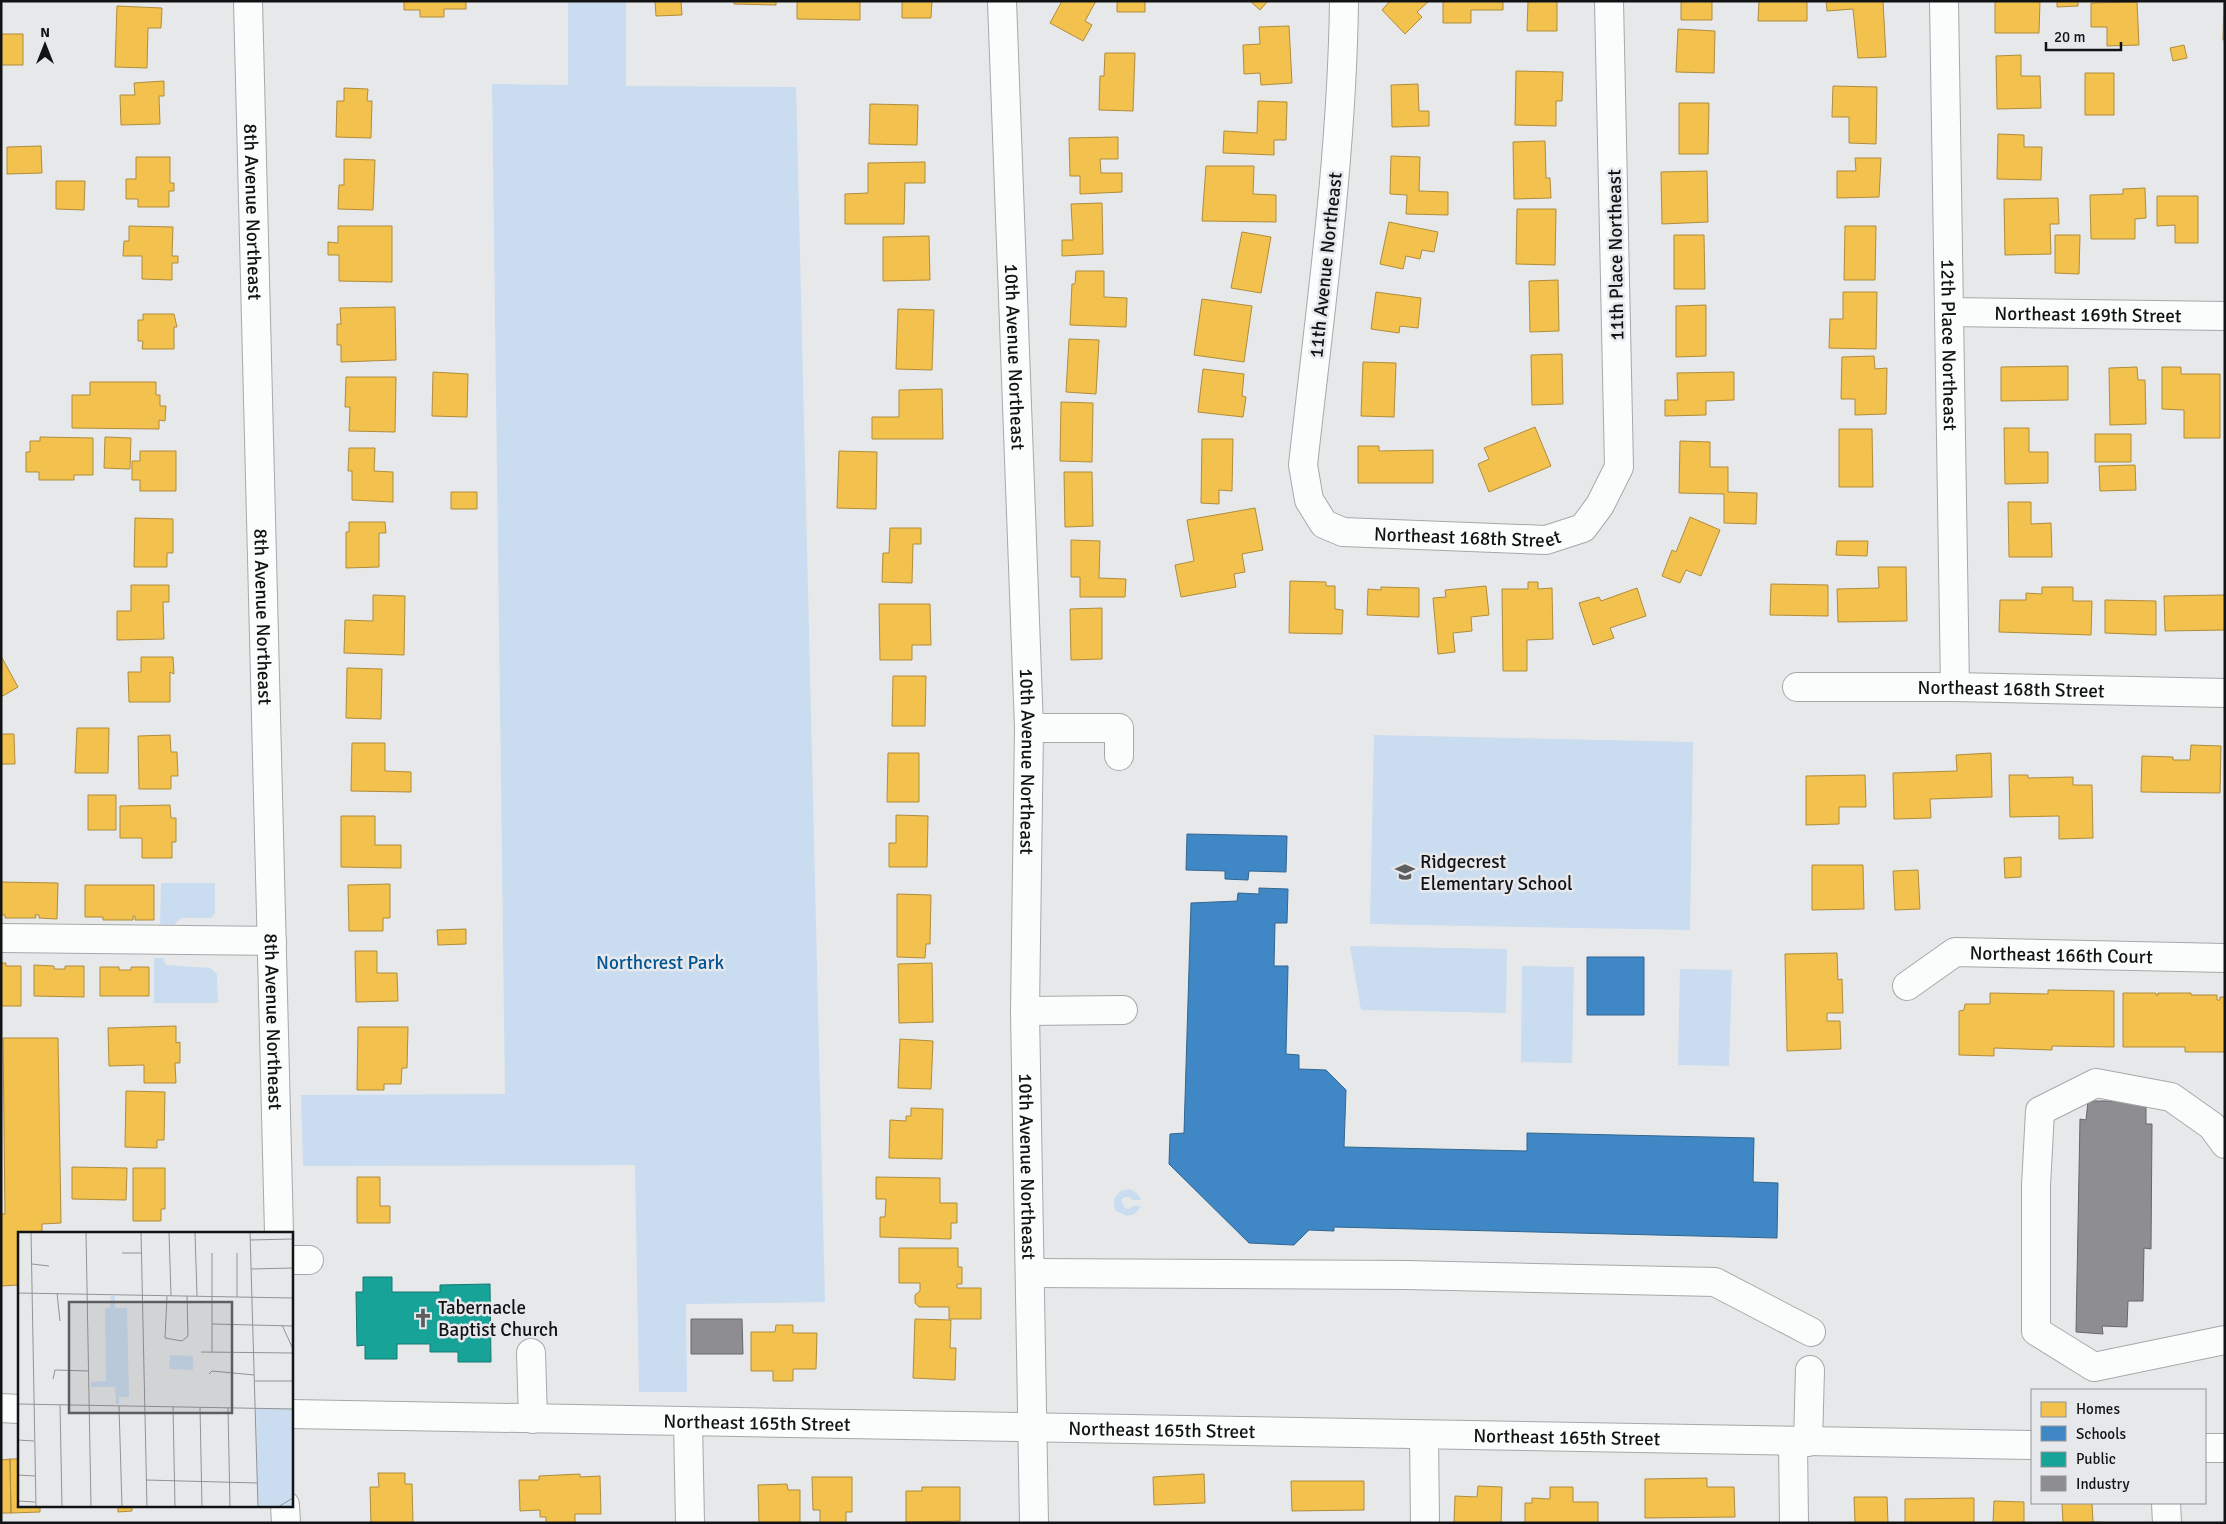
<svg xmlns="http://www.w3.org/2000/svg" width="2226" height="1524" font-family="Signika,sans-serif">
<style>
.green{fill:#cadcf0}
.homes{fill:#f2c14e;stroke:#af8d3d}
.schools{fill:#3f88c5;stroke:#326590}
.public{fill:#17a398;stroke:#167870}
.industry{fill:#8d8d92;stroke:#68686c}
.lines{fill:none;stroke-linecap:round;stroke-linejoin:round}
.minor-casing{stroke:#a7a8a9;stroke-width:30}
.minor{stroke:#fbfcfc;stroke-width:28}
.labels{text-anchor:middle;stroke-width:5;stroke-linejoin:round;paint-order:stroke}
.street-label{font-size:19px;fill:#121314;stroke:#e6e8eb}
.poi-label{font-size:19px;fill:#121314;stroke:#e6e8eb;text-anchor:start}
.park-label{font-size:19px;fill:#005493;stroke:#e6e8eb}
.inset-road{fill:none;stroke:#929394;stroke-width:1}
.view{fill:#5d5e5f;fill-opacity:0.15;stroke:#5d5e5f;stroke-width:2.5}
.inset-edge{fill:none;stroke:#121314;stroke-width:2.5}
</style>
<rect width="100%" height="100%" fill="#e7e8ea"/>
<path class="green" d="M568,1H626V86L796,87L825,1302L686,1304L687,1392H639L635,1165L303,1166L301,1095L505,1094L492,84L568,85Z
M1374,735L1693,742L1690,930L1370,924Z
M161,883H215V913L211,918H181L174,925L160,924Z
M1350,946L1507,949L1506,1013L1361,1010Z
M154,958H163L166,965L210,968L217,974L218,1003H154Z
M1522,966L1574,967L1572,1063L1521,1062Z
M1680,969L1732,970L1729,1066L1678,1065Z
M1130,1189L1138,1194L1141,1200H1133L1129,1197H1125L1121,1200L1125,1208L1129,1209L1133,1206H1141L1135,1214L1127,1216L1116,1211C1112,1203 1114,1196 1121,1191Z"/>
<path class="homes" d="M404,1H466V9H444V17H420V10H404Z
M655,1H681L682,15L656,16Z
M734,1H776V5L734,4Z
M797,1H860V20L797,19Z
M902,1H932L931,18H902Z
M1062,1H1096L1085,21L1092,25L1083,41L1050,23Z
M1117,1H1145V12H1117Z
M1250,1H1268L1260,10Z
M1390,1H1429L1417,12L1422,17L1405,34L1382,10Z
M1443,1H1503V10H1471V23H1443Z
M1528,1H1557V31H1527Z
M1681,1H1712V20H1681Z
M1759,1H1807V21H1758Z
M1826,1H1883L1886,57L1858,58L1853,9L1827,11Z
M1995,1H2040L2039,33H1995Z
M2057,1H2078V6L2057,7Z
M2137,2L2139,45L2107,46V27H2091V3Z
M2224,3H2225V40H2223Z
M117,6L162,8L161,28H148L147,68L115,67Z
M1289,26L1292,83L1261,85L1260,73L1244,74L1243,45L1260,44L1259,27Z
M1678,29L1715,31L1714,73L1676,72Z
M1,34H23V65H1Z
M2184,45L2187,58L2173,61L2170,48Z
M1105,53H1135L1133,111L1099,110L1100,76H1104Z
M2021,55V76H2040L2041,108L1997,109L1996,56Z
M1516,71L1563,72L1562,101H1556V126L1515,125Z
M2085,73H2114V115H2085Z
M164,81V96H159L160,124L121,125L120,95H135L134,83Z
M1418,84L1419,111H1429V126L1392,127L1391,85Z
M1833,86L1877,87L1876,144L1849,143V117H1832Z
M344,88L368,89L367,101H372L371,138L336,137L337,101H344Z
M1258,101L1287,102L1286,140H1274V155L1223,153L1224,131L1257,133Z
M1679,103H1709L1708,154H1679Z
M870,104L918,105L917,145L869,144Z
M1998,134L2024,135V147H2042L2041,180L1997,179Z
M1118,137V159H1100L1101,173H1122V192L1080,194V176H1070L1069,138Z
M1545,141L1546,178H1550L1551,198L1514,199L1513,142Z
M41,146L42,173L7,174V147Z
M1391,156L1420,157L1419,191L1448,192V215L1406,214L1407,195L1390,194Z
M136,157H170V183H174V191H169V207H138V199H126V179H136Z
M1855,158H1881L1879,197L1837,198V171H1856Z
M344,159L375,160L373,210L338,209L339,185H344Z
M925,162V183H905L904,224H845V194L868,193V163Z
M1206,166H1254L1253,194L1276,195V222L1202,221Z
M1707,171L1708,222L1662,224L1661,172Z
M56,181H85L84,210L56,209Z
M2145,188L2146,218L2135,219V239H2091L2090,195L2123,194V189Z
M2157,196H2198V243H2175V225L2157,226Z
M2058,198L2059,224H2050L2051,254L2005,255L2004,199Z
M1102,203L1103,254L1062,256V240H1073L1071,204Z
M1517,209H1556L1555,265L1516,264Z
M1389,222L1438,232L1434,252L1422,250L1420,259L1406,256L1403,269L1380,264Z
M129,226L173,227L172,256H178V263H172V280L142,279V256H123L124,241H129Z
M338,226H392V282L339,281V255H328V242L338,243Z
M1845,226H1876L1875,280H1844Z
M1242,232L1271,237L1261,293L1231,288Z
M1674,235H1704L1705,289H1674Z
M2055,235H2080L2079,274L2055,273Z
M929,236L930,280L883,281V237Z
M1076,271H1104V297L1127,298L1126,327L1070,325L1072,284H1075Z
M1558,280L1559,331L1530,332L1529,281Z
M1376,292L1421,298L1418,328L1400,326L1399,333L1371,329Z
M1843,292H1877L1876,349L1829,348L1830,319H1843Z
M1202,299L1252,306L1244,362L1194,355Z
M1706,305V356L1676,357V306Z
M395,307L396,360L341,362V345H337V324H341L340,308Z
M898,309L934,310L932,370L896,369Z
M143,314H174L177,327H174V349H142L143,341H138V320H143Z
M1069,339L1099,340L1096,394L1066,392Z
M1562,354L1563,404L1532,405L1531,355Z
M1874,356L1875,369L1887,368L1886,414L1855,415V399H1841L1842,357Z
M1363,362L1396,363L1394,417L1361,416Z
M2068,366V400L2001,401V367Z
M2137,367L2138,380H2145L2146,424L2110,425L2109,368Z
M2162,367H2181V374H2220V438H2184V410L2162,409Z
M1203,369L1244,374L1242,396L1246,397L1243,417L1198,412Z
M433,372L468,374L467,417L432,416Z
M1734,372V400L1706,401V415L1665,416V400H1678L1677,373Z
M346,377H396L395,432L349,431L350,407H345Z
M90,382H156V395H160V406H166L165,421L159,420V429L72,428V395H90Z
M942,389L943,439H872V417H899V390Z
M1061,402L1093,403L1092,462L1060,461Z
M1535,427L1551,466L1489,492L1478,464L1489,459L1484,448Z
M2004,428H2029V452H2048V483L2005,484Z
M1839,429H1872L1873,487H1839Z
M2095,434H2131V462H2095Z
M40,437L93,438V475H74V480H39V472H26V452H30V441H40Z
M105,437L131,438L130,469L104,468Z
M1202,439H1233L1232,491L1219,490V504L1201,503Z
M1680,441L1710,442V467H1728V492L1757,493L1756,524L1724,523V494L1679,493Z
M1358,446H1379V451L1433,450V483H1358Z
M349,448H375L374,471L393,472V502L352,500V471H348Z
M140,451H176V491H140V480H132V461H140Z
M839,451L877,452L876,509L837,508Z
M2135,465L2136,490L2100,491L2099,466Z
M1064,472H1092L1093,526L1065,527Z
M451,492H477V509H451Z
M2008,502H2031V524L2051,523L2052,557H2009Z
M1255,508L1263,550L1242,554L1245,572L1234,574L1236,587L1181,597L1175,565L1194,561L1187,520Z
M1690,517L1720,530L1701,576L1686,570L1680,583L1662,576L1672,550L1676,552Z
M135,518L173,519V553H167V567H134Z
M349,522H385L386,533H379V567L346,568V532H349Z
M890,528H921V544H913L912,583L882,582L883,553H889Z
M1071,540L1100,541L1099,578L1126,579L1125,597H1080V577H1071Z
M1837,541H1868L1867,556L1836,555Z
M1878,567H1906L1907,621L1838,622L1837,589L1879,588Z
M1290,581L1326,582V586H1335V609L1343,610L1342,634L1289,633Z
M1528,582H1538V589L1552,588L1553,639L1527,640V671H1503L1502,589H1528Z
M1771,584L1828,585V616L1770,615Z
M131,585H169V602H163L164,639L117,640V611H131Z
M1486,586L1489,615L1471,617L1472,631L1453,633L1455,652L1438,654L1433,598L1446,597L1445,590Z
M1381,587L1419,588V617L1367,615L1368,589L1381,590Z
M2042,587H2073V601H2092L2091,635L1999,632L2000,600H2026V593L2042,594Z
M1637,588L1646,616L1610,628L1614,638L1593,645L1579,603L1599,597L1601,601Z
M373,595L405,596L404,655L344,653L345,620L373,621Z
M2225,595V630L2165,631L2164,596Z
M2105,600L2156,601V635L2105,633Z
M879,604H930L931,645H912V660H880Z
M1102,608V659L1071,660L1070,609Z
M1,656L18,687L1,697Z
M141,657H173L174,674L170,672V702H129L128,672H141Z
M347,668L382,669L381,719L346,718Z
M893,676H926L925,726H892Z
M77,728H109L108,773H75Z
M1,734H14L15,764H1Z
M170,735L171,752H177L178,776H171V789H139L138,736Z
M352,743H385V771L411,772V792L351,791Z
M2191,745L2221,746L2220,793L2141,792L2142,756L2173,757V760H2190Z
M888,753H919V802H887Z
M1991,753L1992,797L1930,799L1931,818L1894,819L1893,773L1957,771L1956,755Z
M1865,775L1866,807H1839V824L1806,825V776Z
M2009,775H2028V778L2073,777V785H2092L2093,838L2059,839V816L2010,817Z
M88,795H116V830H88Z
M170,805L171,818H176V842H172V858H142V838H120V806Z
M896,815L928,816L927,867H889V843H896Z
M341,816H375V845H401V868L341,867Z
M2021,857V877L2005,878L2004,858Z
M1812,865H1863L1864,909L1812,910Z
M1918,870L1920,909L1895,910L1893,871Z
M1,882L58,883L57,919L39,918V915H35L36,918H5V915H1Z
M390,884V918H383V931H349L348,885Z
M85,885H154V920H135V916H133V920H103V917H85Z
M897,894L931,895L930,944H926L925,958L897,957Z
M466,929V944L438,945L437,930Z
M355,951H377V973H397L398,1001L356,1002Z
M1837,953L1838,980L1842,979L1843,1013H1827V1021H1840L1841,1049L1787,1051L1785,954Z
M1,963H6V966H21V1006H1Z
M932,963L933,1022L899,1023L898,964Z
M34,965L54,966V969H65V966H84V997L34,996Z
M100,967H119V970H131V967H149V996H100Z
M2048,990L2114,991V1047L2052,1046V1050L1994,1048V1056L1959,1055V1011L1964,1010L1965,1004H1990V993L2048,994Z
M2123,993H2156V995H2158V993H2191V995H2217V1000H2220V997H2225V1052H2185V1047H2123Z
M176,1026V1043L180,1042V1063H175L176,1083H144V1065L109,1066L108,1028Z
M358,1027H408L407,1068H402L401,1084H384V1090H357Z
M3,1038H58L61,1223L42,1224V1233H19V1285L1,1286V1214H5Z
M900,1039L933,1041L931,1089L898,1088Z
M126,1091L165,1092L164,1140H157V1148L125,1147Z
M911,1108L943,1109L942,1159L889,1158L890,1120L906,1121V1116H911Z
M72,1167L127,1168L126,1200L72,1199Z
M133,1168H165V1209H161V1221H133Z
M357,1177H380V1206H390V1223H357Z
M876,1177L940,1178V1203H957V1223H951V1239L880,1237V1217H885L886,1199H876Z
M899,1248H958V1267H962V1284H957V1288H981V1319H949V1307H919L915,1303V1295L920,1291V1283H899Z
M915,1319L951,1320L950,1348H956L955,1380L913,1378Z
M776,1325H793V1333H817L816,1369H793V1381H773V1371H751V1332H775Z
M10,1459L11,1513H1V1460Z
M10,1459H19V1505H40V1512L11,1513Z
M378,1473H405V1484H412L413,1523H371L370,1487H379Z
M580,1474V1477L600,1476L601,1514H575V1523H546V1517H540V1510L520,1511L519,1480H539V1476Z
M1204,1474L1205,1503L1154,1505L1153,1477Z
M812,1477H852V1512H846V1523H820V1510H813Z
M1707,1478V1487H1734L1735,1517L1645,1518V1479Z
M1291,1481H1364V1510L1292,1511Z
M787,1484L788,1490H800V1523H759L758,1485Z
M1478,1486L1502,1487L1501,1523H1454L1455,1496L1477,1497Z
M922,1487H960V1521L906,1522V1491H922Z
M1550,1487H1573V1502H1598V1523H1525V1503H1532V1498L1550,1499Z
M1854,1497H1887L1888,1523H1855Z
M1974,1498V1523H1905V1499Z
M1994,1501L2024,1502V1523H1993Z
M2062,1503H2092L2093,1522L2117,1523H2063Z
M118,1505H132V1511L118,1512Z"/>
<path class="schools" d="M1187,834L1287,836L1286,872L1249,871L1248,880L1225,879V871L1186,870Z
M1259,888L1288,889L1287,923H1275L1274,966H1288L1286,1054L1299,1055V1069L1326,1070L1346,1090L1344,1147L1527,1151V1133L1754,1138L1753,1182L1778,1183L1777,1238L1334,1227V1231L1309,1230L1294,1245L1249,1243L1169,1164L1170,1134L1184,1133L1191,903L1237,901L1238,893L1259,894Z
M1587,957H1644V1015H1587Z"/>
<path class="public" d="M363,1277H392V1292H440V1285L490,1284L491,1362H458V1352H430V1344H397V1359H365V1345L357,1346L356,1292H363Z"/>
<path class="industry" d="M2088,1101H2146V1124H2152L2151,1249L2144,1248L2143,1301H2128L2127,1327L2102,1326L2103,1334L2076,1332L2080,1119L2086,1120Z
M691,1319H742L743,1354H691Z"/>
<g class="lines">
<defs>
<g id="minor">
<path id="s1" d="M248,1L279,1233"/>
<path id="s2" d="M1002,1L1029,728L1025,1011L1034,1523"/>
<path id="s3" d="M1344,1C1342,156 1320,311 1303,465L1309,500L1324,524L1343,532L1546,540L1583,528L1600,505L1619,467L1609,1"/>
<path id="s4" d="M1944,1L1955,687"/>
<path id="s5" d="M1950,312L2225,316"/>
<path id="s6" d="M1797,687H1955L2225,693"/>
<path d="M1029,728H1119V756"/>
<path d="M1,938L272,941"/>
<path id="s7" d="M1907,986L1955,952L2225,958"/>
<path d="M1025,1011L1123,1010"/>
<path d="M2225,1144L2212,1126L2171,1097L2096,1083L2040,1111L2036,1186V1331L2094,1367L2225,1340"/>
<path d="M291,1260H309"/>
<path d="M1031,1273L1407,1275L1715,1282L1811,1332"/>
<path d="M531,1353L533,1419"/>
<path d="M1,1408L19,1409"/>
<path id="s8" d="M291,1414L2032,1445"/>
<path d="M688,1422L690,1523"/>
<path d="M1424,1435L1425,1523"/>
<path d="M1793,1442L1794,1523"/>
<path d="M1808,1442L1810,1370"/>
<path d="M2205,1448H2225"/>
<path d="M2166,1503L2167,1523"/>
<path d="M285,1505L286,1523"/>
</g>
</defs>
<use href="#minor" class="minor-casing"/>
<use href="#minor" class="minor"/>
</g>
<defs>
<symbol id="school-bare" viewBox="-9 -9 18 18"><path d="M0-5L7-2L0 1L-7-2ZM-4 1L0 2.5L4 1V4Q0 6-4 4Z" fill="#5d5e5f" stroke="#e6e8eb" stroke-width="2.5" paint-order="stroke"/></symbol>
<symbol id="church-bare" viewBox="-9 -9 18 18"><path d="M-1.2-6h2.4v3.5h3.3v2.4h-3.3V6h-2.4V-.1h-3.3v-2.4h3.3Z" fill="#5d5e5f" stroke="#e6e8eb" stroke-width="2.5" paint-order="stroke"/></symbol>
</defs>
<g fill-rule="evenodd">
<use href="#school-bare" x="1391" y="858" width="28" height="28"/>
<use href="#church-bare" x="409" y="1304" width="28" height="28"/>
</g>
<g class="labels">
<g class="street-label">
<text dy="7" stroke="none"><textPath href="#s1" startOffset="211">8th Avenue Northeast</textPath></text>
<text transform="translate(1615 255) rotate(-91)" y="7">11th Place Northeast</text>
<text transform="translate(1325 265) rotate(-84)" y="7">11th Avenue Northeast</text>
<text dy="7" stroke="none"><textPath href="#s5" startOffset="138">Northeast 169th Street</textPath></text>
<text dy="7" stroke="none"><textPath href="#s4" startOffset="344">12th Place Northeast</textPath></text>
<text dy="7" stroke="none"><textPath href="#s2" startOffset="356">10th Avenue Northeast</textPath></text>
<text dy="7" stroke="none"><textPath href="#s3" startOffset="675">Northeast 168th Street</textPath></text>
<text dy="7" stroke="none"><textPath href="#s1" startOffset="616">8th Avenue Northeast</textPath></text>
<text dy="7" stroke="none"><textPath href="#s6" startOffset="214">Northeast 168th Street</textPath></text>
<text dy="7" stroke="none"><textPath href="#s2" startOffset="761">10th Avenue Northeast</textPath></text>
<text dy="7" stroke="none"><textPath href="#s7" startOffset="165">Northeast 166th Court</textPath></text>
<text dy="7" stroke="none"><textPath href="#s1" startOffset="1021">8th Avenue Northeast</textPath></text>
<text dy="7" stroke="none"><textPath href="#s2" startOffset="1166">10th Avenue Northeast</textPath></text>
<text dy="7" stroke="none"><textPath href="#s8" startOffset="466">Northeast 165th Street</textPath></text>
<text dy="7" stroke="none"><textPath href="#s8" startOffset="871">Northeast 165th Street</textPath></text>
<text dy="7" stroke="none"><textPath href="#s8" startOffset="1276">Northeast 165th Street</textPath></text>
</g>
<g class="poi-label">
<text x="1420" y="868">Ridgecrest<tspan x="1420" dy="22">Elementary School</tspan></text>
<text x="438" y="1314">Tabernacle<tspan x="438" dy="22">Baptist Church</tspan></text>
</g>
<g class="park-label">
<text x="660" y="969">Northcrest Park</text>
</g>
</g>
<g transform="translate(18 1232)">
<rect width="275" height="275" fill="#e7e8ea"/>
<path d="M93,64H97V76H109L111,165H101V172H98L97,155H73V150L88,149L87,76H92ZM152,123L175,124V138L151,137ZM238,176L275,177V275H240Z" fill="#cadcf0"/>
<path class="inset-road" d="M13,0L18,275M68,0L73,275M123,0L129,275M151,0L153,64M177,0L179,64M232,0L240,275M232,8L275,7M104,21H123M194,21V120M219,21V65M14,32L31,34M233,37L275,36M0,61L275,66M39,61L42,89M149,64L147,106L164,109L170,104L169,64M194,92L275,94M264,93L275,117M183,120L275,121M191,142L194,139L236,143M35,147L37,138L71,139M237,149H275M0,172L275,177M42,173L44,275M101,174L104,275M155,175L157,275M182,175L184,275M210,176L212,275M0,208L16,209M0,243L17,244M128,248L240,251M0,269L17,270M260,275L275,266"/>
<path class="view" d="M51,70H214V181H51Z"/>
<rect width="275" height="275" class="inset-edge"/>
</g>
<rect width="2226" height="1524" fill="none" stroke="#121314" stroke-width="5"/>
<rect x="2031" y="1389" width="175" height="115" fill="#e6e8eb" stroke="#919395"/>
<rect x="2041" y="1402" width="25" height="15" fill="#f2c14e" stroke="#919395"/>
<text x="2076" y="1414" font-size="15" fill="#121314">Homes</text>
<rect x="2041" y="1426" width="25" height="15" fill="#3f88c5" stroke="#919395"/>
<text x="2076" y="1439" font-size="15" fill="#121314">Schools</text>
<rect x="2041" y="1452" width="25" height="15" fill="#17a398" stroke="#919395"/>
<text x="2076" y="1464" font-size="15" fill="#121314">Public</text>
<rect x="2041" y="1476" width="25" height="15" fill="#8d8d92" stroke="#919395"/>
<text x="2076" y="1489" font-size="15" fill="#121314">Industry</text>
<g transform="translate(45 45)" stroke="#e6e8eb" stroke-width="4" paint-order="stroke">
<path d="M0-4L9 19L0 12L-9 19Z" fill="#121314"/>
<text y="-8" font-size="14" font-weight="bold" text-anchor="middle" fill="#121314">N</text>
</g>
<path d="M2046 42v8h75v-8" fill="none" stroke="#121314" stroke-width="2.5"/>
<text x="2054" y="42" font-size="15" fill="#121314" stroke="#e6e8eb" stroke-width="4" paint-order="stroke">20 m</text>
</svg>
